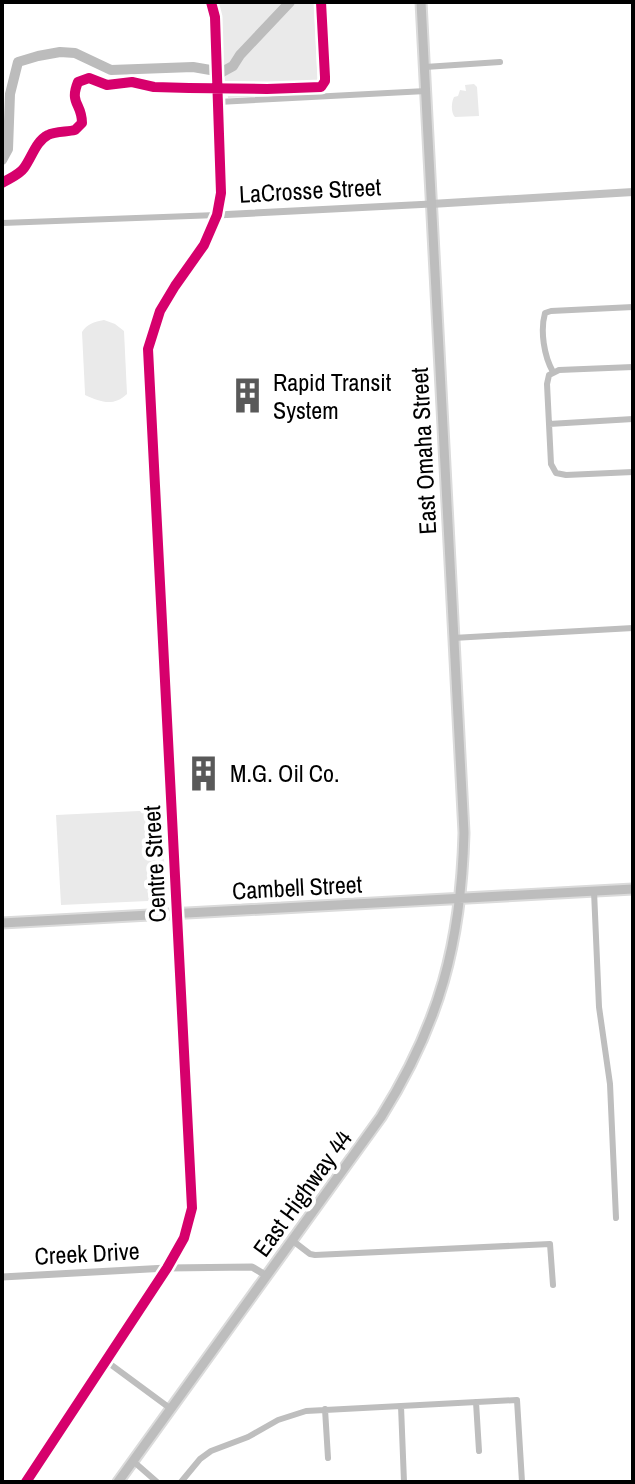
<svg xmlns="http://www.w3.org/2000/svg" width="635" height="1484" viewBox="0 0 635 1484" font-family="'Archivo Narrow',sans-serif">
<rect width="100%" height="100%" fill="#fff"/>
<path fill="#eaeaea" d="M215,2H314L318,93L228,98L227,87H225L219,16Z
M474,84L477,87L479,116L455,117C451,113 451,103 454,97L458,96L460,90L466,91L465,85Z
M104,320L115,324L124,331L127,394C113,407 101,402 85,395V393L82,332C87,324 94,322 104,320Z
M139,811L161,812L165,874C163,886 159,895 148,901L61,905L56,815Z"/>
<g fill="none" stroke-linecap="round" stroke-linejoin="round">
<path stroke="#bcbcbc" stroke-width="10" d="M2,160L8,149L10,94L18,62L38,56L60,52L75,53L111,70L193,67L222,72L233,66L240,55L290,2"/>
<defs>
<path id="primary" d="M2,923L633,889
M118,1482L381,1117C440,1023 461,943 464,833L421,2"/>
</defs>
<use href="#primary" stroke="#dbdbdb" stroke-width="13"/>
<path stroke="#bebebe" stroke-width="6" d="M425,67L500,62
M218,102L426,91
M2,223L217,215C213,226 208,239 202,249C180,285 156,306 148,349L192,1208L184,1238L167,1268L26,1482
M633,367L559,370L549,375L547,384L551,464L556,473L566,475L633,472
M553,372C544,356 540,331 545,313L551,311L633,307
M549,424L633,419
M453,638L633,628
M594,891L599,1007L610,1084L616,1218
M293,1241L310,1254L315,1255L550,1244L553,1285
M106,1361L171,1409
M476,1402L479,1451
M401,1406L404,1482
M325,1409L328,1458
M133,1461L157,1482
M181,1482L200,1459L211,1451L248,1437L278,1420L306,1411L517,1400L522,1482"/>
<path stroke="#bebebe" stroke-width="7" d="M211,2L215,17L221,193L217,215L431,204
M2,1277L167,1268L252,1267L267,1276"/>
<path stroke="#c1c1c1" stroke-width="8" d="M431,204L633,192"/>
<use href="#primary" stroke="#bdbdbd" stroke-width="9"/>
<defs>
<path id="cycleway" d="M2,183C10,178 19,175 24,168C32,157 36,141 48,135C55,131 67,132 75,130L82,123C82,103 69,104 78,82L89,78L107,85L132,82L154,87L189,88L267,89L321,87L325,81V77L321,2
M26,1482L167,1268L184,1238L192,1208L148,349L160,311L175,286L204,245L217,215L221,193L215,17L211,2"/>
</defs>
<use href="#cycleway" stroke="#fff" stroke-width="15"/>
<use href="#cycleway" stroke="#d6006c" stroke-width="10"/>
</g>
<defs>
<symbol id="building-bare" viewBox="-9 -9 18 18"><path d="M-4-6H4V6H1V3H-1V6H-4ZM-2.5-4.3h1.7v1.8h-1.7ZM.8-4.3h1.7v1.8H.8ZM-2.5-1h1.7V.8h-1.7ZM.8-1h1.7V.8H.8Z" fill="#595959" stroke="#fff" stroke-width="2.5" paint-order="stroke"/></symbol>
</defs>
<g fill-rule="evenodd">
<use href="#building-bare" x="222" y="370" width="51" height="51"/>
<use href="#building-bare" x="178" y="748" width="51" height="51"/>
</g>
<g text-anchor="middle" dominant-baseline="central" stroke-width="8" stroke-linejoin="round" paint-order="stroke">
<g font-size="24" fill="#000" stroke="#fff">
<text transform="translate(310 190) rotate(-3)">LaCrosse Street</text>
<text transform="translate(423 451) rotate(-93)">East Omaha Street</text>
<text transform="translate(154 864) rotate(-93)">Centre Street</text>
<text transform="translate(297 887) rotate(-3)">Cambell Street</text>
<text transform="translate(302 1193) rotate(-54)">East Highway 44</text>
<text transform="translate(87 1253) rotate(-3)">Creek Drive</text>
</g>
<g font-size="24" fill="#000" stroke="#fff" text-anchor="start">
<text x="273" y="382">Rapid Transit<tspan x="273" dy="28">System</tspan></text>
<text x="230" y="773">M.G. Oil Co.</text>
</g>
</g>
<rect width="635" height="1484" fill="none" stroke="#000000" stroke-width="8"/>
</svg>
